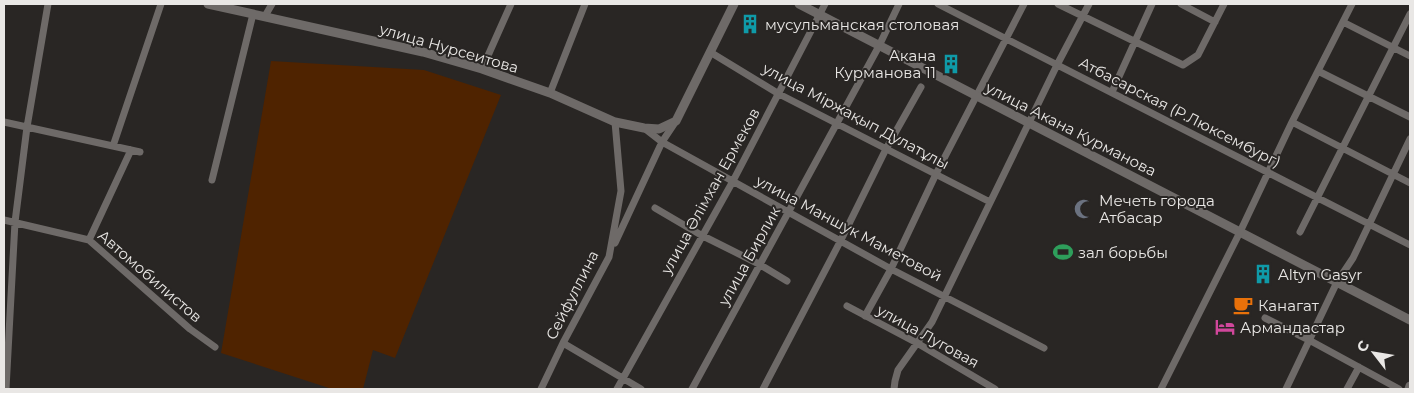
<svg xmlns="http://www.w3.org/2000/svg" width="1414" height="393" viewBox="0 0 1414 393" font-family="Montserrat,sans-serif">
<rect width="100%" height="100%" fill="#292624"/>
<path fill="#4f2300" d="M271,61L424,70L501,95L395,358L373,350L363,389H332L221,353Z"/>
<g fill="none" stroke-linecap="round" stroke-linejoin="round">
<path stroke="#6e6a68" stroke-width="7" d="M938,4L1410,245
M1058,4L1183,65L1198,55L1224,4
M1181,4L1215,22
M265,16L272,4
M1343,22L1410,56
M710,52L779,94L990,202
M482,69L511,4
M1318,71L1410,117
M1112,92L1152,4
M550,93L585,4
M4,122L140,152
M1292,122L1410,183
M644,128L662,142L891,269L1044,348
M113,146L161,4
M212,180L253,14
M655,208L701,235L759,264L787,281
M4,220L89,240L190,329L215,347
M1300,232L1410,14
M89,240L131,150
M615,243L662,142L676,121
M847,306L917,343L995,389
M865,316L891,269L936,174L1024,4
M1265,318L1309,340L1399,389
M563,343L641,389
M6,389L15,222L27,127L48,4
M541,389L563,343L609,257L621,191L615,122
M617,389L733,181L825,4
M692,389L879,46L899,4
M763,389L841,240L886,149L921,87
M894,389L895,381L898,370L932,322L1057,65L1089,4
M1161,389L1240,232L1292,122L1352,4
M1286,389L1337,282L1353,258L1410,139
M1347,389L1359,367"/>
<path stroke="#6e6a68" stroke-width="9" d="M208,4L423,52L482,69L550,93L615,122L644,128L659,129L676,121L734,4
M799,4L1410,320
M1409,389L1410,386"/>
</g>
<defs>
<symbol id="building-bare" viewBox="-9 -9 18 18"><path d="M-4-6H4V6H1V3H-1V6H-4ZM-2.5-4.3h1.7v1.8h-1.7ZM.8-4.3h1.7v1.8H.8ZM-2.5-1h1.7V.8h-1.7ZM.8-1h1.7V.8H.8Z" fill="#0f9aa8" stroke="#292624" stroke-width="2.5" paint-order="stroke"/></symbol>
<symbol id="mosque-bare" viewBox="-9 -9 18 18"><path d="M3.5-4.9A6 6 0 1 0 3.5 4.9A5 5 0 1 1 3.5-4.9Z" fill="#6b7280" stroke="#292624" stroke-width="2.5" paint-order="stroke"/></symbol>
<symbol id="stadium-bare" viewBox="-9 -9 18 18"><path d="M0-5a6.5 5 0 1 0 0 10a6.5 5 0 1 0 0-10ZM-3.5-1.8h7v3.6h-7Z" fill="#2e9e5b" stroke="#292624" stroke-width="2.5" paint-order="stroke"/></symbol>
<symbol id="cafe-bare" viewBox="-9 -9 18 18"><path d="M-5.5-4.5H6V0H3Q3 3.5 0 3.5H-2.5Q-5.5 3.5-5.5 0ZM3-3.2v2h1.7v-2ZM-6 4.5H4V6H-6Z" fill="#e8710a" stroke="#292624" stroke-width="2.5" paint-order="stroke"/></symbol>
<symbol id="hotel-bare" viewBox="-9 -9 18 18"><path d="M-6-4.5h1.5V1H6V5H4.5V3h-9V5H-6ZM-4 0a1.8 1.8 0 1 1 3.6 0ZM.5 0V-2.5h3Q6-2.5 6 0Z" fill="#d1479c" stroke="#292624" stroke-width="2.5" paint-order="stroke"/></symbol>
</defs>
<g fill-rule="evenodd">
<use href="#building-bare" x="736" y="10" width="28" height="28"/>
<use href="#building-bare" x="937" y="50" width="28" height="28"/>
<use href="#mosque-bare" x="1070" y="195" width="28" height="28"/>
<use href="#stadium-bare" x="1049" y="238" width="28" height="28"/>
<use href="#building-bare" x="1249" y="260" width="28" height="28"/>
<use href="#cafe-bare" x="1229" y="291" width="28" height="28"/>
<use href="#hotel-bare" x="1211" y="313" width="28" height="28"/>
</g>
<g text-anchor="middle" dominant-baseline="central" stroke-width="4" stroke-linejoin="round" paint-order="stroke">
<g font-size="15" fill="#e9e7e5" stroke="#292624" text-anchor="start">
<text x="765" y="24">мусульманская столовая</text>
<text x="936" y="55" text-anchor="end">Акана<tspan x="936" dy="17">Курманова 11</tspan></text>
<text x="1099" y="200">Мечеть города<tspan x="1099" dy="17">Атбасар</tspan></text>
<text x="1078" y="252">зал борьбы</text>
<text x="1278" y="274">Altyn Gasyr</text>
<text x="1258" y="305">Канагат</text>
<text x="1240" y="327">Армандастар</text>
</g>
<g font-size="15" fill="#e9e7e5" stroke="#292624">
<text transform="translate(449 48) rotate(16)">улица Нурсеитова</text>
<text transform="translate(1180 112) rotate(27)">Атбасарская (Р.Люксембург)</text>
<text transform="translate(856 116) rotate(28)">улица Міржақып Дулатұлы</text>
<text transform="translate(1071 129) rotate(27)">улица Акана Курманова</text>
<text transform="translate(710 191) rotate(-61)">улица Әлімхан Ермеков</text>
<text transform="translate(849 228) rotate(28)">улица Маншук Маметовой</text>
<text transform="translate(749 256) rotate(-61)">улица Бирлик</text>
<text transform="translate(150 276) rotate(41)">Автомобилистов</text>
<text transform="translate(572 295) rotate(-63)">Сейфуллина</text>
<text transform="translate(928 336) rotate(29)">улица Луговая</text>
</g>
</g>
<rect width="1414" height="393" fill="none" stroke="#e9e7e5" stroke-width="10"/>
<g transform="translate(1374 353) rotate(301)" stroke="#292624" stroke-width="4" paint-order="stroke">
<path d="M0-4L9 19L0 12L-9 19Z" fill="#e9e7e5"/>
<text y="-8" font-size="14" font-weight="bold" text-anchor="middle" fill="#e9e7e5">С</text>
</g>
</svg>
